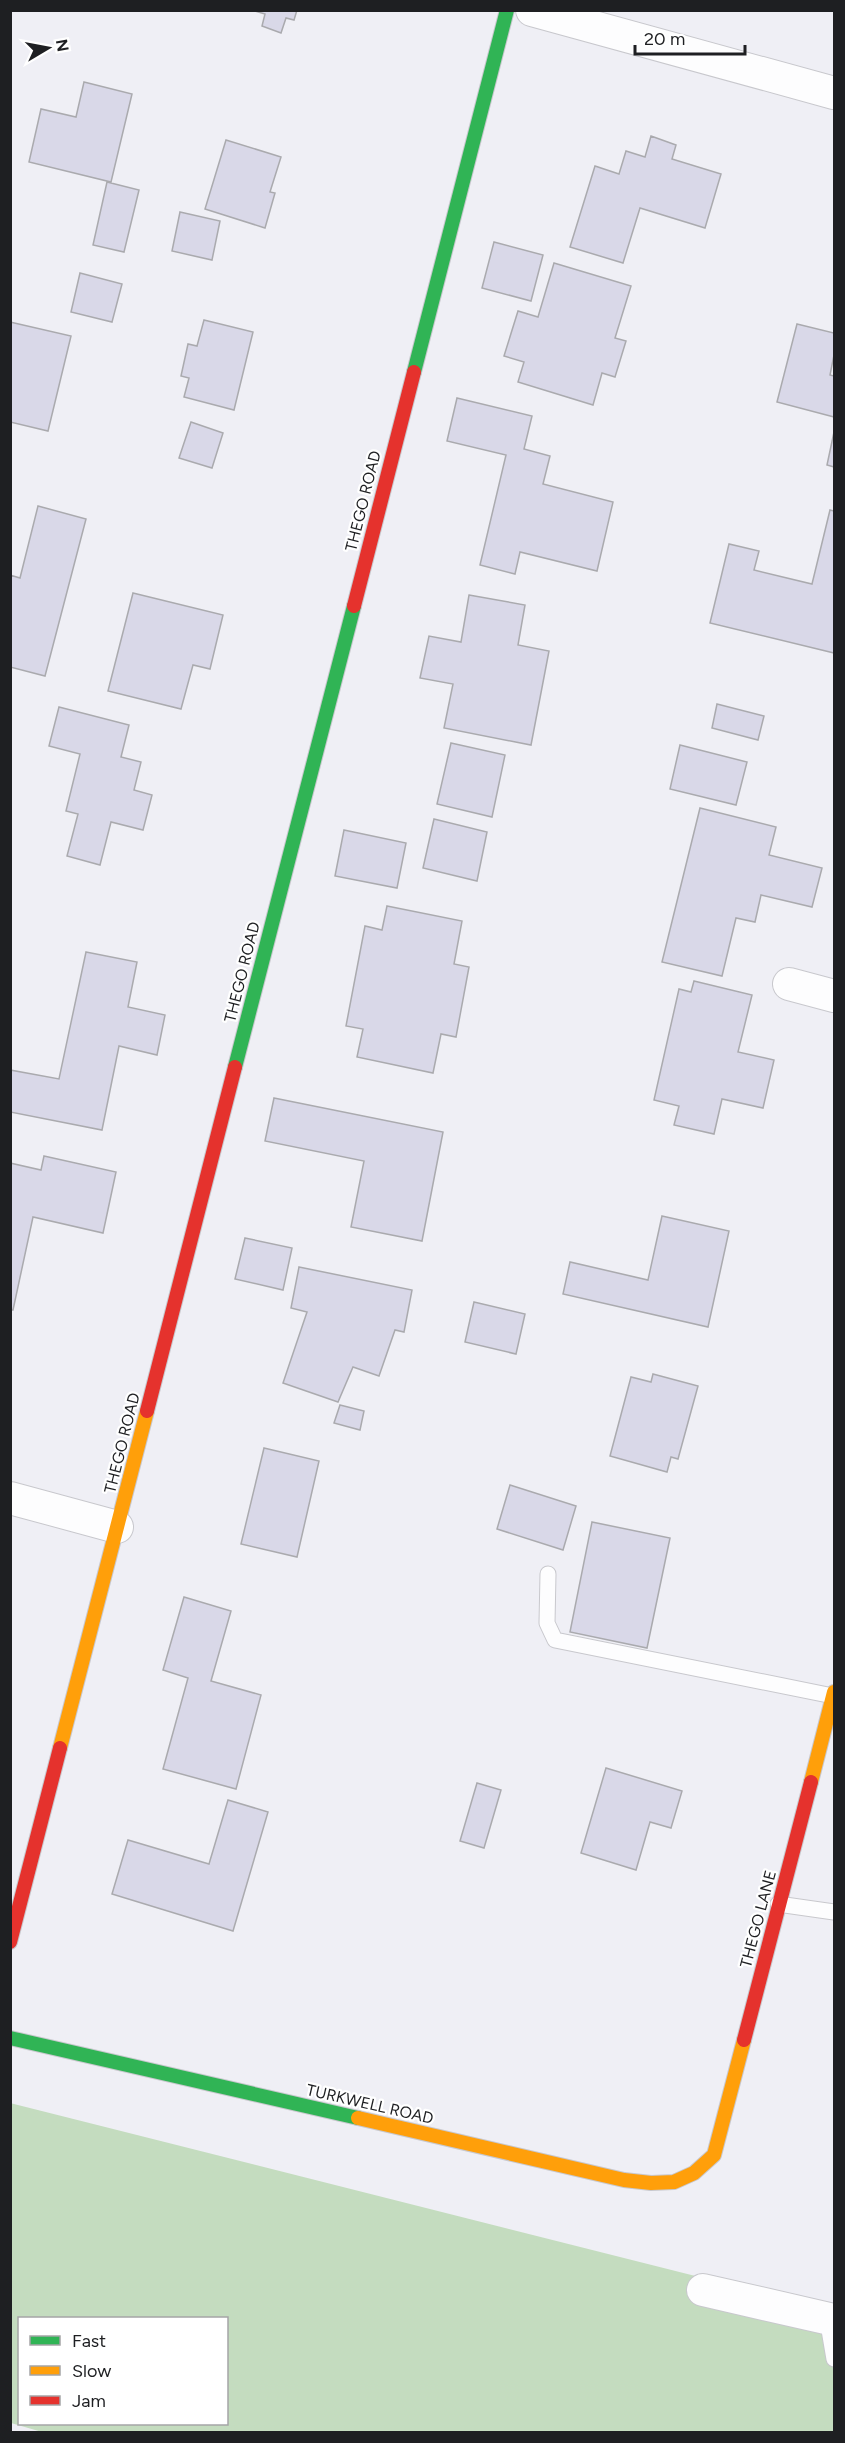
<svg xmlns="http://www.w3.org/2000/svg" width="845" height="2443" viewBox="0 0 845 2443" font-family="Figtree,sans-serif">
<rect width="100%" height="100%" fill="#efeff5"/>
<path fill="#c4dcbf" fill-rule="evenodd" d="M10,2103L834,2311V2432H42L11,2423ZM20,2318H226V2424H20Z"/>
<path fill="#d9d8e8" stroke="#aaaaae" stroke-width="1.5" d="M297,10L294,20L286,18L281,33L262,26L265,14L255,11Z
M84,82L132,94L111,182L29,162L41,109L76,117Z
M651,136L676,145L672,159L721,174L705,228L640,208L623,263L570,247L595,166L619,174L626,151L645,157Z
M226,140L281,157L270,192L275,193L265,228L205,209Z
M107,182L139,190L124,252L93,245Z
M180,212L220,221L212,260L172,251Z
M494,242L543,255L531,301L482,288Z
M554,263L631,286L615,338L626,341L615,377L602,373L593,405L518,382L524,362L504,356L518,311L538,317Z
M80,273L122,284L112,322L71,312Z
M204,320L253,332L234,410L184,397L189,378L181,376L188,344L197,346Z
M10,322L71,336L48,431L10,422Z
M797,324L834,333V355L830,375L834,376V417L777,402Z
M457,398L532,416L524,449L550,456L543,484L613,502L597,571L520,552L515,574L480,565L506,455L447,441Z
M191,422L223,433L212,468L179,458Z
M834,432V467L827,465Z
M38,506L86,519L45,676L10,667V575L20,578Z
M830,510L834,511V653L710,623L729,544L759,551L754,570L812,584Z
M133,593L223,615L210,669L193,665L181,709L108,691Z
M469,595L525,605L518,645L549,651L531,745L444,728L453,684L420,678L429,636L461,642Z
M717,704L764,716L758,740L712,728Z
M59,707L129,725L121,757L141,762L134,790L152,795L143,830L111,822L100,865L67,856L78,814L66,811L80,754L49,746Z
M451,743L505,755L492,817L437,804Z
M680,745L747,762L736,805L670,789Z
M700,808L776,827L769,855L822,868L812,907L761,895L755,922L736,918L722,976L662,962Z
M434,819L487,832L477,881L423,868Z
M344,830L406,843L397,888L335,876Z
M387,906L462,921L454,964L469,967L456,1037L441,1034L433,1073L357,1057L363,1029L346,1026L365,926L382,930Z
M86,952L137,962L128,1007L165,1015L157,1055L119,1046L102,1130L10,1112V1070L59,1079Z
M694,981L752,995L738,1052L774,1060L763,1108L722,1099L714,1134L674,1125L679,1106L654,1100L679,989L691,992Z
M274,1098L443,1132L422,1241L351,1227L364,1161L265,1141Z
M44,1156L116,1172L103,1233L33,1217L13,1310H10V1163L41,1170Z
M662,1216L729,1231L708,1327L563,1294L570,1262L648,1280Z
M245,1238L292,1248L283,1290L235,1279Z
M299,1267L412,1290L404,1332L395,1330L379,1376L353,1367L338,1402L283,1383L307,1312L291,1308Z
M474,1302L525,1314L516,1354L465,1342Z
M653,1374L698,1386L678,1459L671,1457L667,1472L610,1456L631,1377L651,1382Z
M340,1405L364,1411L360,1430L334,1423Z
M264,1448L319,1461L297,1557L241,1544Z
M510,1485L576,1506L563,1550L497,1529Z
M592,1522L670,1538L647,1648L570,1632Z
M184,1597L231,1611L211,1681L261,1695L236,1789L163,1769L188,1678L163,1670Z
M606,1768L682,1791L671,1828L650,1822L636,1870L581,1853Z
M477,1783L501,1790L484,1848L460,1841Z
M228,1800L268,1812L233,1931L112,1894L128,1840L209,1864Z"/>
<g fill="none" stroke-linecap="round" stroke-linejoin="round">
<defs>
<path id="lane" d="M548,1574L547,1623L555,1640L833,1696
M778,1904L834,1912
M827,2318L834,2359"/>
<path id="street" d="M532,10L834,93
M789,984L834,996
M10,1498L117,1527
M703,2290L834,2320"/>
<path id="fast" d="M414,372L507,10
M235,1067L354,606
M10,2038L358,2118"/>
<path id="slow" d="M60,1748L147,1411
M811,1782L834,1692
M358,2118L624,2180L651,2183L674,2182L694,2173L714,2155L744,2040"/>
<path id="jam" d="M354,606L414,372
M147,1411L235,1067
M10,1942L60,1748
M744,2040L811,1782"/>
</defs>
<use href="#lane" stroke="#c8c8cd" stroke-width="17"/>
<use href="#street" stroke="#c8c8cd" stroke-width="34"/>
<use href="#fast" stroke="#c8c8cd" stroke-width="16"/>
<use href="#slow" stroke="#c8c8cd" stroke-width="16"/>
<use href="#jam" stroke="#c8c8cd" stroke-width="16"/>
<use href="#lane" stroke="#fdfdfe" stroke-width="15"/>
<use href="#street" stroke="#fdfdfe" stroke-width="32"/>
<use href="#fast" stroke="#30b455" stroke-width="14"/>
<use href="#slow" stroke="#ff9f0a" stroke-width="14"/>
<use href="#jam" stroke="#e5322d" stroke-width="14"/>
</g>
<g text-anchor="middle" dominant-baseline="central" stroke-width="4.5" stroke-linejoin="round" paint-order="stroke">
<g font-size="16" fill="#1e1f22" stroke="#fff">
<text transform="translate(363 501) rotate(-76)">THEGO ROAD</text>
<text transform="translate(242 972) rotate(-76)">THEGO ROAD</text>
<text transform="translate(122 1443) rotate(-76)">THEGO ROAD</text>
<text transform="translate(758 1919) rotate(-75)">THEGO LANE</text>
<text transform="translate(370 2104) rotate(13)">TURKWELL ROAD</text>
</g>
</g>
<rect width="845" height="2443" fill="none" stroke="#1e1f22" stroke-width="24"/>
<rect x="18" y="2317" width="210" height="108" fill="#ffffff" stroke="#a5a5a7" stroke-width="1.5"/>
<rect x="30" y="2336" width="30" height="9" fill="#30b455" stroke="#a5a5a7" stroke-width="1.5"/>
<text x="72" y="2347" font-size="18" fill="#1e1f22">Fast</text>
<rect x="30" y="2366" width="30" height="9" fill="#ff9f0a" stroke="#a5a5a7" stroke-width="1.5"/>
<text x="72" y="2377" font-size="18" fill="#1e1f22">Slow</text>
<rect x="30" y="2396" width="30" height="9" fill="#e5322d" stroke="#a5a5a7" stroke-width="1.5"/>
<text x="72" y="2407" font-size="18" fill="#1e1f22">Jam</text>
<g transform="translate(48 48) rotate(80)" stroke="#ffffff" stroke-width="4.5" paint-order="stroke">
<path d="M0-4.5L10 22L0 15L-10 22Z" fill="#1e1f22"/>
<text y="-9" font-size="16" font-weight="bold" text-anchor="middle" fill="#1e1f22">N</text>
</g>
<path d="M635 45v9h110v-9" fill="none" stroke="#1e1f22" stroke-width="3"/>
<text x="644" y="45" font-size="18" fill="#1e1f22" stroke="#ffffff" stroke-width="4.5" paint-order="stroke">20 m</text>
</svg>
